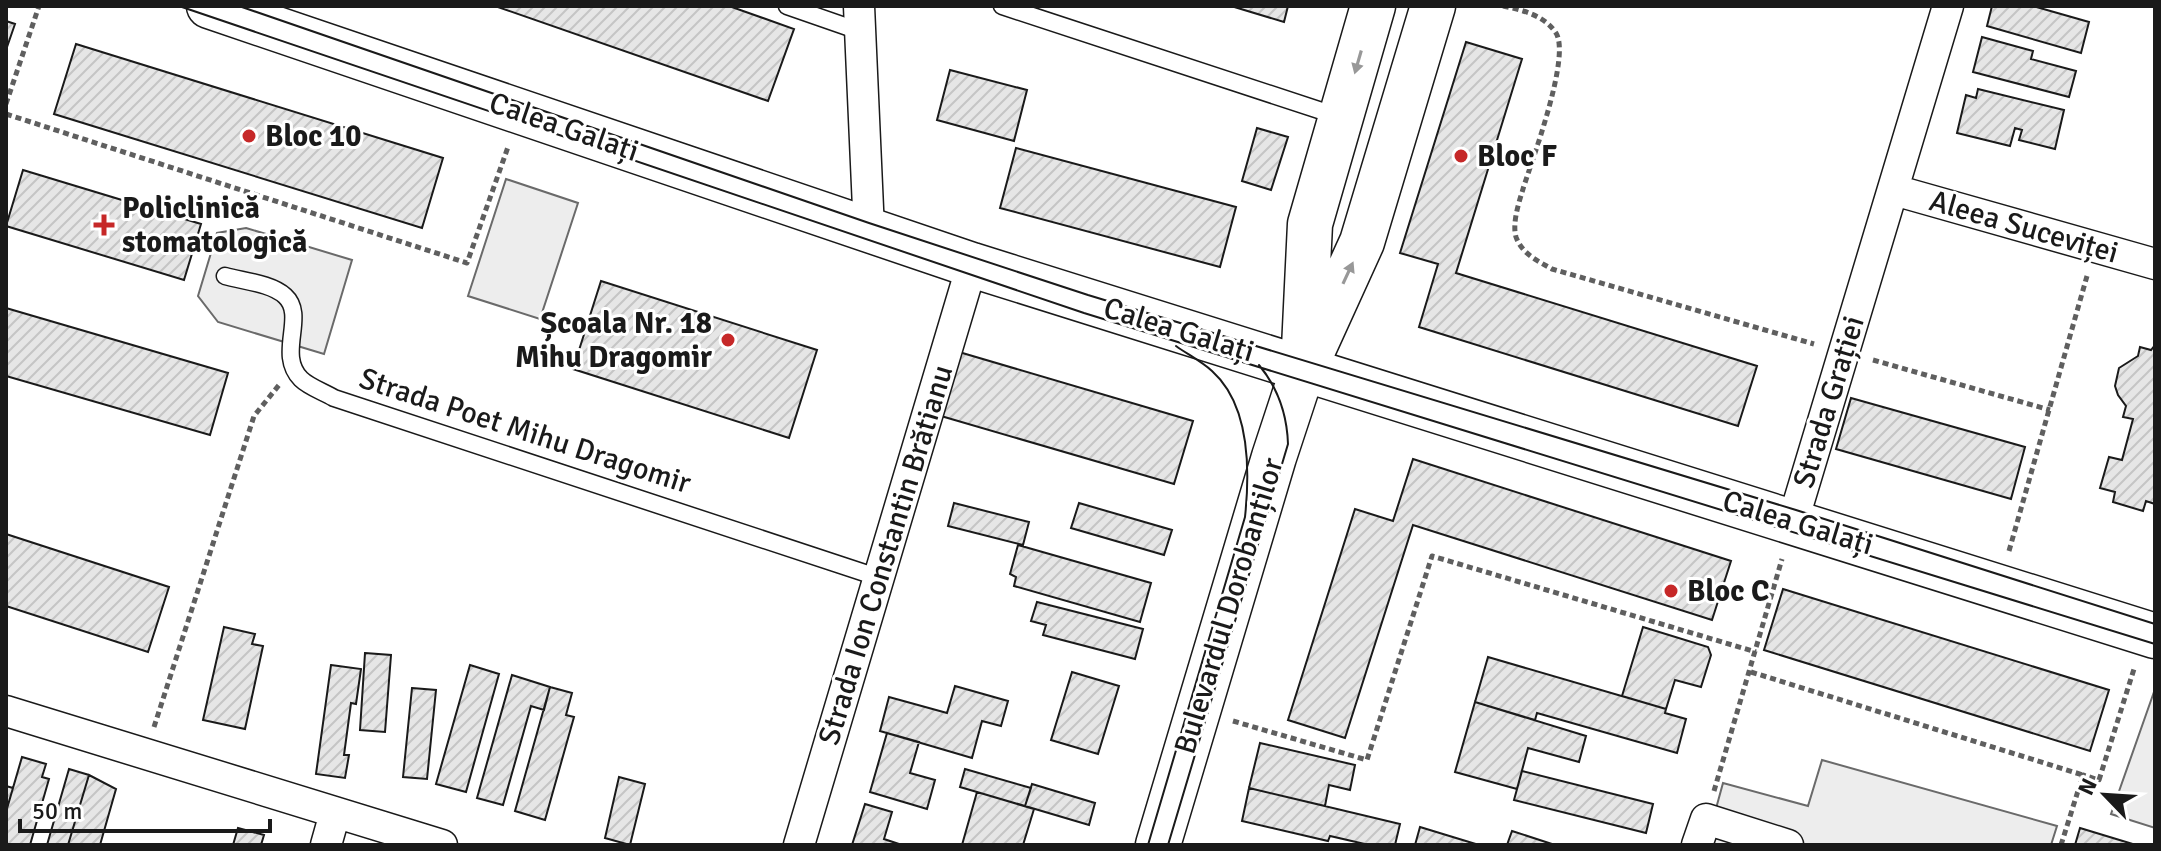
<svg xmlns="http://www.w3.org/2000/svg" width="2161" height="851" viewBox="0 0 2161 851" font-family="Signika,sans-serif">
<defs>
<pattern id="building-hatch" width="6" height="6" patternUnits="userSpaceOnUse" patternTransform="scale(2)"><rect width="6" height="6" fill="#e6e6e6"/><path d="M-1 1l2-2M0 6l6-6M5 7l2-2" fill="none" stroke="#c5c5c5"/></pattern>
</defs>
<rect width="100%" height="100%" fill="#fff"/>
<path fill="#ededed" stroke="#6a6a6a" stroke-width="2" d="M506,179L578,203L540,319L468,296Z
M246,228L352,260L324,354L218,322L198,296L217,233Z
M2155,689V828L2111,814Z
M1822,760L2057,826L2051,845H1706L1723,783L1808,806Z"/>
<path fill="url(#building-hatch)" stroke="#1a1a1a" stroke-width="2" d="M495,6H729L794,29L768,101Z
M1231,6H1288L1284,22Z
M1992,6H2033L2089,22L2081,53L1987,26Z
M6,21L15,24L6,50Z
M1982,37L2033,51L2031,59L2076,71L2069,97L1973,72Z
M1466,42L1522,59L1456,273L1757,366L1738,426L1419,327L1438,264L1400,253Z
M76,44L443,158L422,228L54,114Z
M950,70L1027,90L1014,141L937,120Z
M1978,89L2064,110L2055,149L2019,140L2022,130L2015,128L2010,146L1957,133L1966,95L1976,98Z
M1257,128L1288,137L1271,190L1242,181Z
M1016,148L1236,207L1220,267L1000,208Z
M23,170L201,224L184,280L6,226Z
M601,281L817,350L789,438L573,369Z
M6,308L228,373L210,435L6,376Z
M2155,345V504L2146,501L2143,511L2113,502L2115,492L2100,488L2109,457L2122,460L2133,419L2123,417L2126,406L2118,395L2115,386L2119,368L2138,356L2140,347L2151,350Z
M959,352L1193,421L1174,484L941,416Z
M1851,398L2025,447L2011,499L1836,449Z
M1413,459L1731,561L1712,620L1413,525L1345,738L1288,720L1355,509L1393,521Z
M954,503L1029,522L1023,545L948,526Z
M1079,503L1172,530L1164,555L1071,528Z
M6,534L169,587L148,652L6,606Z
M1018,545L1151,583L1140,622L1014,586L1016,577L1010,574Z
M1783,589L2109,690L2090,751L1764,650Z
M1037,602L1143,629L1135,659L1043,635L1046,625L1031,621Z
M224,627L255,634L252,644L263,646L245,729L203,720Z
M1643,627L1708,647L1711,655L1701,687L1675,680L1666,709L1622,696Z
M365,653L391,655L385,732L360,730Z
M1488,657L1666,709L1665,713L1686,719L1677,753L1537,713L1535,720L1475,702Z
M331,665L361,669L356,704L351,703L344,755H349L345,778L316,774Z
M470,665L499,674L466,792L436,784Z
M1072,672L1119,686L1098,754L1051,740Z
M512,675L550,687L544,710L531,706L503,805L477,798Z
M955,686L1008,701L1001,726L982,721L972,758L880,731L889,697L947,713Z
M550,687L572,693L566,715L574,717L545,820L515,811Z
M412,688L436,690L427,779L403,777Z
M1475,702L1586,736L1579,762L1528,748L1517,789L1455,772Z
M887,733L919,742L910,773L935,780L927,809L870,792Z
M1260,743L1355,765L1350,790L1329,785L1325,806L1249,788Z
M22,757L46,764L42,777L49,779L30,845H6V812Z
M69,769L89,775L68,845H47Z
M965,769L1031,788L1025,806L960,787Z
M1522,771L1653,804L1646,833L1514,800Z
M89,775L116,789L100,845H68Z
M619,777L645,784L630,845L605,838Z
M1032,784L1095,803L1089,825L1025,806Z
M6,786L13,788L6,812Z
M1249,788L1400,824L1395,845H1369L1330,836L1328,841L1242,821Z
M977,792L1034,809L1023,845H962Z
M865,804L892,812L884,839L902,845H852Z
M1420,827L1479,845H1415Z
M238,828L264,835L261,845H233Z
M2080,828L2136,845H2075Z
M1512,831L1555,845H1507Z"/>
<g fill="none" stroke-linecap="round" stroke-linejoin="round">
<defs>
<path id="service" d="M787,6L859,31
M1002,6L1340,117
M225,276C242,281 271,283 285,296C307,316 276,354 301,379C309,387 324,392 334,398L880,578"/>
<path id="minor" d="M859,6L869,231
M1894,190L2155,264
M1793,521L1948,6
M6,711L442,845
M326,845L335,813
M799,845L972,265
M1697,845L1706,819L1788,845"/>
<path id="primary" d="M209,6L972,265L2155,636
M1312,352L1362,242L1433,6
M1158,845L1274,457L1303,369L1310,224L1373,6"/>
</defs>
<use href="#service" stroke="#1a1a1a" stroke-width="19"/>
<use href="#minor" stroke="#1a1a1a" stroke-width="33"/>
<use href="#primary" stroke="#1a1a1a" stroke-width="47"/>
<path stroke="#5f5f5f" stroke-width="5" stroke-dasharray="6 4" stroke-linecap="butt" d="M1503,6C1522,10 1544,15 1556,33C1571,57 1532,160 1523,189C1519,202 1512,223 1516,237C1522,254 1538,261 1552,269L1814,344
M6,104L39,6
M6,114L467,263L508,147
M1873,360L2050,410
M2009,551L2087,276
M1751,672L2083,775
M1233,721L1367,760L1432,556L1756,652
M154,727L254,416L279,385
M1714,791L1782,559
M2061,845L2083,775L2099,780L2134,669"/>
<use href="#service" stroke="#fff" stroke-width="16"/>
<use href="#minor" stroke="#fff" stroke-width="30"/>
<use href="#primary" stroke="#fff" stroke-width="44"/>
<path stroke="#1a1a1a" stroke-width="2" d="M179,6L1084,313L2155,644
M239,6L869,223L1088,295L1796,510L2155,624
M1148,845L1245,517C1250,470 1250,405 1212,371C1201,361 1187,354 1176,346
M1168,845L1288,444C1287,414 1278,388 1259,365"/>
</g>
<defs><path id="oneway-solid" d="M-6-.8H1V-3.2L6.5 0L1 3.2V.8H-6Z" transform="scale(2)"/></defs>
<g fill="#989898">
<use href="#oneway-solid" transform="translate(1358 62) rotate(106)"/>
<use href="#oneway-solid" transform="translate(1348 273) rotate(-65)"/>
</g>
<g fill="#c62828" stroke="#fff" stroke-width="3">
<circle cx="249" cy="136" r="8"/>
<circle cx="1461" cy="156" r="8"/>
<path d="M100 213h8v8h8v8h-8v8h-8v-8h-8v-8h8z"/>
<circle cx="728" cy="340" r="8"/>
<circle cx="1671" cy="591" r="8"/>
</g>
<g text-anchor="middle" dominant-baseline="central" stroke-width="6" stroke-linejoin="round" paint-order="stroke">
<g font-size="30" fill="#1a1a1a" stroke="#fff">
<text transform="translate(564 127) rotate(19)">Calea Galați</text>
<text transform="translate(2024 227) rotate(16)">Aleea Suceviței</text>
<text transform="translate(1179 330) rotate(17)">Calea Galați</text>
<text transform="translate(1829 402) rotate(-73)">Strada Grației</text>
<text transform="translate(525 431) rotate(18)">Strada Poet Mihu Dragomir</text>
<text transform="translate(1798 523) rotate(17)">Calea Galați</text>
<text transform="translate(886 555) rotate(-73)">Strada Ion Constantin Brătianu</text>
<text transform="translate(1229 606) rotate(-73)">Bulevardul Dorobanților</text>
</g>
<g font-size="30" font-weight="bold" fill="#1a1a1a" stroke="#fff" text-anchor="start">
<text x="265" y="136">Bloc 10</text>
<text x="1477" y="156">Bloc F</text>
<text x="122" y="208">Policlinică<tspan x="122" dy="34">stomatologică</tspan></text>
<text x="712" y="323" text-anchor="end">Școala Nr. 18<tspan x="712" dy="34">Mihu Dragomir</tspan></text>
<text x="1687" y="591">Bloc C</text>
</g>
</g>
<rect width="2161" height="851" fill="none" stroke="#1a1a1a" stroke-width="16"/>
<g transform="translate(2105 795) rotate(295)" stroke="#ffffff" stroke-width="6" paint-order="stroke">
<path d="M0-6L14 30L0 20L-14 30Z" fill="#1a1a1a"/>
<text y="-12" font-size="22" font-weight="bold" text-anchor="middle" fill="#1a1a1a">N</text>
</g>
<path d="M20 819v12h250v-12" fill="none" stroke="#1a1a1a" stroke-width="4"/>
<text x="32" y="819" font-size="24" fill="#1a1a1a" stroke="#ffffff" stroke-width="6" paint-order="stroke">50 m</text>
</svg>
